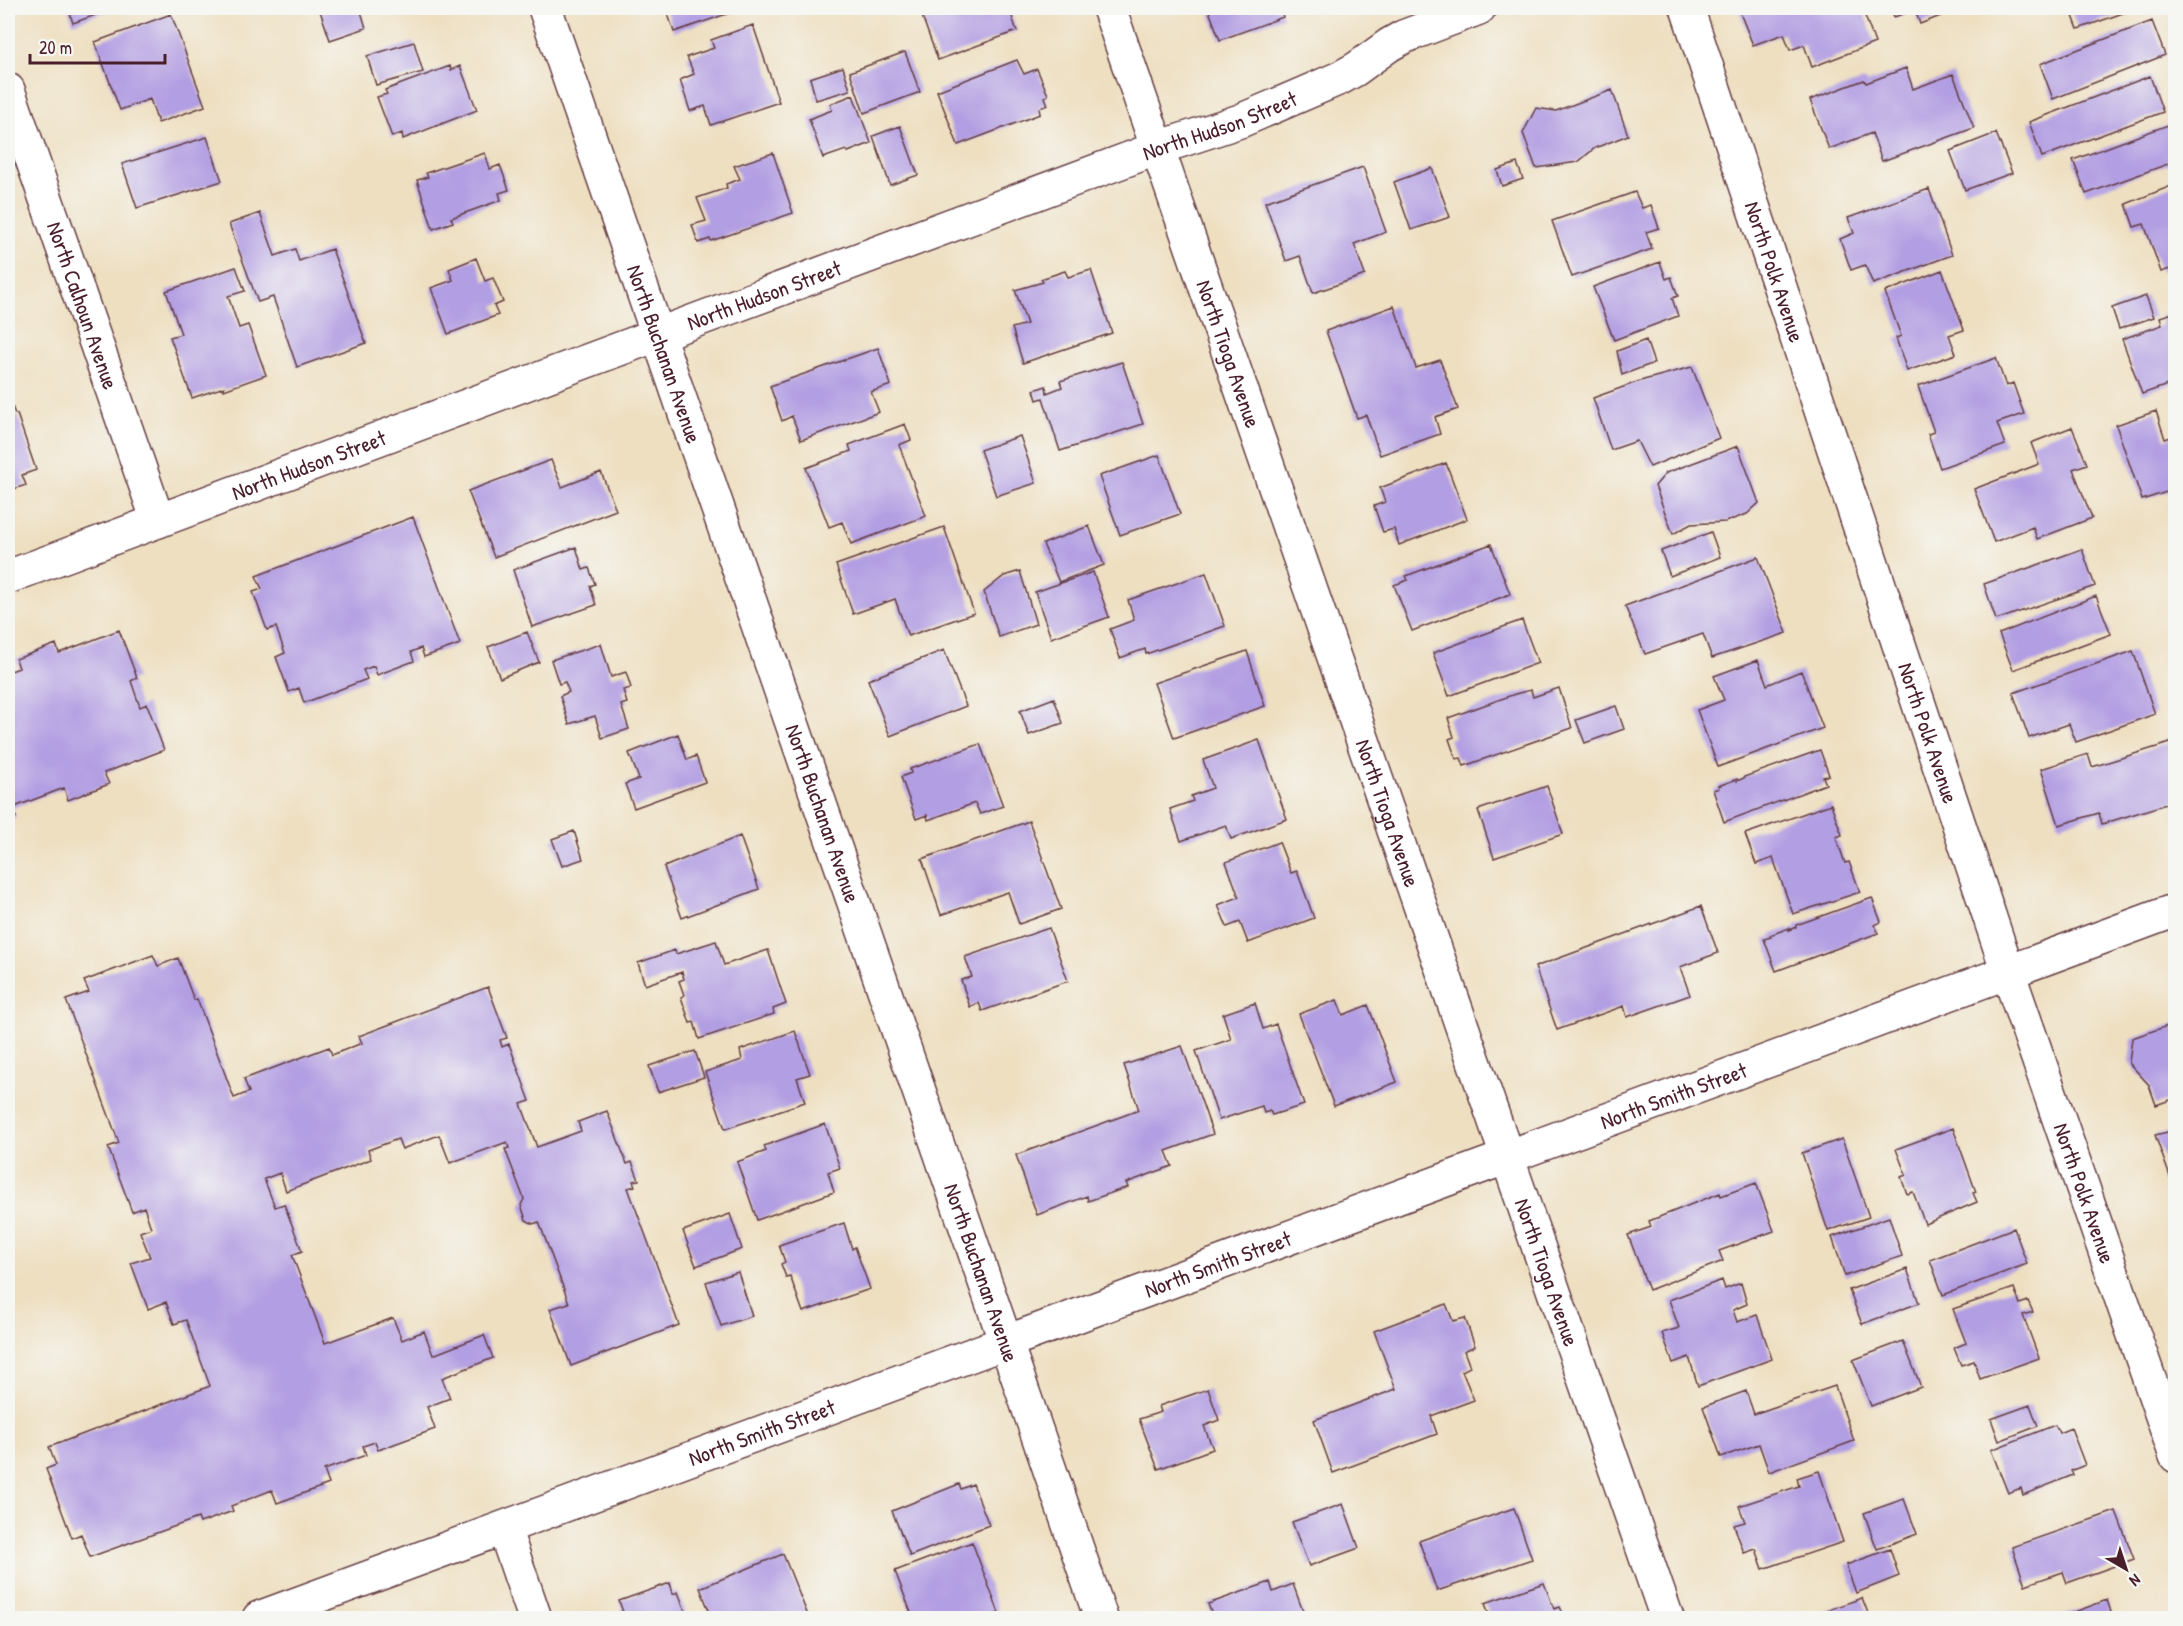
<svg xmlns="http://www.w3.org/2000/svg" width="2183" height="1626" viewBox="0 0 2183 1626" font-family="'Patrick Hand',sans-serif">
<rect width="100%" height="100%" fill="#f6f6f2"/>
<filter id="ink" filterUnits="userSpaceOnUse"><feTurbulence type="fractalNoise" baseFrequency=".0167" numOctaves="2"/><feDisplacementMap in="SourceGraphic" scale="12" xChannelSelector="R" yChannelSelector="G"/><feConvolveMatrix kernelMatrix="1 2 1 2 8 2 1 2 1" color-interpolation-filters="sRGB"/></filter>
<filter id="wash" filterUnits="userSpaceOnUse"><feTurbulence type="fractalNoise" baseFrequency=".008" numOctaves="4" result="noise"/><feDisplacementMap in="SourceGraphic" scale="24" xChannelSelector="R" yChannelSelector="G"/><feGaussianBlur stdDeviation="1.35" result="paint"/><feColorMatrix in="noise" values="0 0 0 0 0 0 0 0 0 0 0 0 0 0 0 0 0 1.4 0 .05"/><feComposite in="paint" operator="in"/></filter>
<g filter="url(#wash)">
<rect width="100%" height="100%" fill="#eedfc1"/>
<g id="blocks">
<path fill="#b29ee2" d="M68,8H115L73,23Z
M319,8H360L366,28L330,40Z
M666,8H744L674,32Z
M919,8H1009L1017,31L938,60Z
M1208,8H1280L1283,17L1220,40Z
M1738,8H1862L1875,43L1812,67L1804,45L1790,50L1784,34L1753,45Z
M1891,8H1955L1956,10L1920,24L1915,10L1894,17Z
M2070,8H2137L2078,29Z
M171,14L205,106L158,123L150,99L120,110L95,42Z
M2152,21L2165,55L2053,99L2040,64Z
M753,25L779,102L711,125L705,106L690,111L680,80L694,74L687,57L714,48L711,40Z
M414,42L423,72L376,85L367,56Z
M905,52L920,92L864,113L850,72Z
M1017,60L1024,74L1037,69L1048,95L1045,97L1048,105L1039,108L1040,114L958,145L937,91Z
M450,66L451,70L460,66L477,110L403,139L402,133L392,137L377,97L387,94L385,90Z
M843,67L850,90L816,100L810,78Z
M1906,68L1913,89L1953,74L1974,128L1882,161L1872,133L1829,149L1810,100L1864,80L1866,83Z
M2150,76L2163,112L2042,157L2029,122Z
M1612,90L1628,135L1595,148L1578,162L1536,168L1523,133L1536,108L1556,111Z
M853,95L871,143L848,152L846,150L823,158L809,119L832,110L830,104Z
M2176,122V161L2086,194L2073,160Z
M900,126L918,175L890,185L873,136Z
M1996,133L2012,173L1965,190L1950,151Z
M207,137L222,181L137,208L122,164Z
M485,153L490,169L500,165L509,190L499,193L501,200L451,218L453,222L433,229L417,180L428,177L426,173Z
M773,153L793,213L711,241L710,239L698,243L692,225L706,221L697,198L727,188L726,184L740,179L734,166Z
M1517,163L1523,179L1502,186L1497,170Z
M1363,167L1386,232L1354,244L1365,275L1313,293L1300,256L1286,261L1265,202Z
M1432,168L1450,217L1411,230L1394,182Z
M2176,184V267L2161,272L2144,224L2134,227L2126,204Z
M1929,189L1952,255L1873,284L1865,265L1851,270L1840,239L1854,233L1848,218Z
M1635,192L1642,208L1651,205L1659,228L1646,232L1652,249L1572,277L1552,221Z
M260,213L275,256L295,249L299,261L332,249L366,343L297,367L273,297L258,302L229,224Z
M476,258L485,281L493,278L503,302L494,306L498,315L448,334L431,288L453,280L449,269Z
M1660,262L1666,279L1671,277L1678,296L1672,298L1678,316L1614,340L1593,287Z
M236,267L245,291L228,296L239,328L248,325L266,375L224,390V387L192,398L170,337L181,334L166,291Z
M1091,270L1112,333L1023,363L1012,328L1027,324L1015,290L1043,282L1041,279L1065,271L1068,277Z
M1942,270L1964,330L1949,335L1956,354L1907,371L1896,338L1901,336L1885,292Z
M2146,296L2154,317L2119,329L2112,308Z
M1394,306L1416,368L1440,360L1458,409L1435,417L1440,434L1380,455L1366,415L1357,418L1326,331Z
M2176,312V382L2142,394L2122,339L2162,325L2160,317Z
M1646,340L1654,363L1622,375L1617,351Z
M878,348L891,385L871,392L879,412L801,440L792,416L782,421L770,386Z
M1996,358L2006,386L2013,383L2024,414L1997,423L2005,445L1940,468L1928,434L1934,432L1918,386Z
M1122,362L1143,424L1060,451L1043,398L1037,400L1034,390L1046,386L1047,393L1062,387L1060,381Z
M1692,367L1719,438L1650,467L1637,441L1611,450L1593,398L1640,381Z
M10,401L15,414H17L36,470L22,475L26,485L8,491V402Z
M2156,411L2165,439L2176,435V489L2142,500L2116,425Z
M905,424L911,440L899,445L926,516L851,544L842,522L829,527L806,468L851,451L849,445Z
M2072,427L2087,464L2073,469L2092,518L2037,539L2033,527L1994,542L1974,489L2039,464L2031,443Z
M1020,436L1036,483L996,496L980,450Z
M1738,446L1759,503L1747,514L1725,522L1691,524L1673,534L1655,486L1666,473Z
M1159,455L1180,514L1120,535L1099,476Z
M551,460L562,487L601,472L616,510L494,557L468,491Z
M1446,463L1467,519L1399,545L1394,529L1383,532L1374,506L1385,502L1380,488Z
M413,517L460,644L424,657L421,648L411,652L414,661L377,675L374,666L363,670L367,679L304,703L299,688L289,692L276,657L285,653L276,627L267,630L253,592L262,589L256,576Z
M1089,526L1104,565L1059,582L1043,544Z
M944,527L974,613L908,636L895,599L853,614L836,565Z
M1711,532L1720,557L1670,576L1661,551Z
M1491,544L1510,594L1412,631L1394,585L1408,580L1406,576Z
M576,547L583,570L589,568L595,584L590,586L596,605L532,627L513,570Z
M2082,549L2095,586L1996,620L1984,584Z
M1758,557L1787,633L1712,658L1703,634L1645,654L1625,606Z
M1020,571L1036,624L999,637L984,592L1004,576Z
M1093,572L1109,617L1051,638L1035,592Z
M1206,573L1225,626L1146,654L1145,649L1120,658L1110,629L1134,620L1128,600Z
M2096,596L2111,634L2013,670L1999,634Z
M1522,620L1538,663L1449,696L1433,653Z
M119,630L137,678L131,681L140,707L147,704L164,750L104,773L109,784L68,800L64,788L12,808L16,817L8,820V672L19,668L16,659L56,644L59,653Z
M527,632L539,662L500,678L488,647Z
M601,644L611,677L626,672L631,688L623,690L627,703L621,705L629,729L602,738L595,716L569,724L560,696L569,692L565,682L559,684L551,660Z
M944,650L966,706L890,736L868,680Z
M1247,651L1265,706L1174,738L1154,683Z
M2133,651L2155,714L2076,742L2069,724L2029,738L2013,693Z
M1758,660L1767,685L1801,671L1823,728L1718,767L1697,710L1724,700L1714,676Z
M1559,688L1572,728L1464,766L1461,758L1456,759L1449,739L1454,737L1448,718L1515,694L1531,690L1533,697Z
M1054,698L1063,723L1029,735L1020,711Z
M1616,706L1624,729L1585,743L1576,720Z
M678,734L687,760L696,756L705,782L634,808L625,784L639,779L629,753Z
M1259,740L1287,819L1231,839L1226,825L1181,841L1170,809L1193,801L1191,796L1213,788L1203,760Z
M2176,741V801L2102,824L2099,813L2059,825L2041,769L2088,754L2092,767Z
M980,744L1003,806L980,814L975,803L928,820L927,815L916,819L901,777L911,773L910,769Z
M1820,750L1829,775L1823,777L1826,784L1724,822L1713,790L1719,788L1718,786L1737,779V781L1744,778V777Z
M1547,786L1563,834L1494,858L1478,810Z
M1831,804L1842,835L1836,837L1845,863L1849,862L1860,892L1793,914L1773,858L1756,864L1745,834Z
M1029,821L1061,909L1019,924L1008,892L941,915L922,859Z
M574,831L583,859L562,866L552,839Z
M740,836L759,889L682,918L664,867Z
M1279,842L1291,873L1297,871L1314,918L1248,943L1240,922L1227,927L1218,905L1239,897L1226,862Z
M1872,898L1881,922L1875,925L1878,933L1776,971L1764,939L1771,937L1770,935L1789,928V930L1796,927V925Z
M1701,906L1718,953L1680,967L1690,995L1627,1017L1624,1006L1557,1030L1535,967Z
M1049,928L1068,981L982,1011L979,1003L970,1007L961,980L972,977L965,957Z
M716,941L724,965L768,950L786,1004L773,1009L774,1014L699,1039L694,1022L690,1023L681,997L684,995L679,981L684,979L682,972L645,985L638,963L675,950L676,954Z
M153,955L158,966L178,958L194,1000L197,999L234,1098L249,1092L244,1079L329,1047L332,1055L362,1043L359,1036L488,987L507,1038L500,1040L502,1047L509,1044L530,1101L521,1104L537,1147L581,1131L578,1122L607,1111L627,1164L632,1162L639,1180L633,1181L635,1186L628,1188L679,1325L571,1366L550,1309L569,1303L539,1222L533,1224L526,1220L521,1205L524,1199L505,1149L509,1148L507,1142L450,1163L439,1135L402,1149L398,1139L368,1150L371,1159L286,1191L280,1173L264,1179L275,1207L284,1204L302,1251L292,1255L325,1343L393,1318L402,1340L424,1331L433,1355L484,1335L493,1358L442,1378L450,1398L427,1407L435,1429L378,1450L375,1442L363,1446L366,1455L324,1470L329,1484L277,1503L272,1490L231,1506L233,1511L200,1523L198,1518L90,1557L81,1534L72,1538L46,1469L56,1465L49,1447L210,1386L186,1320L174,1324L166,1302L148,1309L131,1263L150,1257L140,1232L151,1228L144,1207L132,1212L108,1147L119,1143L66,1000L89,992L84,981Z
M1337,1000L1343,1015L1368,1005L1397,1082L1334,1106L1299,1014Z
M1255,1003L1263,1029L1276,1024L1304,1105L1272,1115L1270,1111L1264,1113L1262,1106L1219,1120L1196,1051L1231,1039L1223,1014Z
M2176,1023V1098L2156,1105L2149,1085L2129,1063L2132,1038Z
M795,1031L810,1074L797,1078L805,1102L725,1129L705,1072L742,1060L740,1050Z
M1182,1046L1213,1134L1166,1151L1172,1166L1126,1183L1128,1187L1088,1201L1087,1196L1037,1215L1016,1155L1139,1110L1124,1065Z
M695,1051L704,1077L658,1092L649,1066Z
M825,1124L840,1168L828,1172L834,1192L757,1220L737,1162L766,1151L764,1146Z
M1953,1128L1976,1192L1973,1193L1977,1202L1925,1224L1913,1192L1907,1194L1901,1177L1906,1175L1896,1149Z
M2176,1130V1184L2173,1185L2155,1135Z
M1842,1139L1869,1217L1828,1231L1802,1153Z
M1756,1183L1774,1231L1719,1251L1723,1261L1649,1290L1628,1235L1651,1227L1649,1221L1720,1193L1721,1196Z
M730,1214L742,1249L696,1266L683,1231Z
M1889,1217L1902,1256L1845,1276L1832,1237Z
M844,1223L852,1249L855,1247L870,1289L803,1312L790,1276L786,1277L781,1264L785,1262L779,1245Z
M2014,1228L2027,1264L1943,1295L1930,1260Z
M1907,1269L1919,1303L1862,1324L1849,1290Z
M738,1272L752,1316L721,1326L706,1282Z
M1722,1280L1725,1289L1741,1283L1747,1304L1733,1310L1737,1322L1757,1315L1772,1359L1698,1386L1689,1357L1673,1363L1662,1333L1679,1328L1669,1300Z
M2014,1288L2020,1304L2028,1301L2033,1312L2023,1315L2039,1358L1980,1379L1974,1361L1961,1365L1954,1348L1966,1343L1953,1309Z
M1446,1304L1453,1321L1465,1318L1475,1346L1464,1351L1470,1367L1462,1371L1474,1400L1431,1416L1437,1434L1333,1473L1314,1420L1396,1389L1374,1331Z
M1903,1341L1921,1387L1871,1406L1853,1360Z
M1835,1386L1854,1441L1769,1472L1759,1444L1721,1457L1703,1407L1746,1391L1754,1414Z
M1208,1389L1219,1420L1204,1426L1213,1449L1158,1469L1139,1419L1161,1412L1159,1406Z
M2030,1405L2038,1426L1999,1441L1991,1419Z
M2055,1425L2059,1433L2071,1428L2085,1465L2071,1471L2073,1475L2023,1495L2021,1488L2008,1493L1991,1450Z
M1819,1471L1843,1542L1763,1569L1756,1549L1744,1553L1734,1525L1745,1522L1739,1506L1799,1486L1797,1478Z
M959,1484L961,1489L973,1484L989,1525L910,1556L892,1511Z
M1904,1499L1917,1534L1877,1549L1864,1513Z
M1343,1504L1359,1548L1309,1566L1292,1522Z
M1514,1508L1532,1559L1437,1591L1419,1541Z
M2116,1511L2134,1559L2067,1583L2063,1572L2025,1585L2012,1547Z
M972,1542L999,1613L984,1618H913L895,1571Z
M1890,1549L1899,1576L1856,1593L1846,1565Z
M783,1554L809,1618H712L700,1588Z
M1270,1582L1273,1592L1293,1584L1305,1617L1213,1618L1208,1604Z
M670,1583L673,1594L678,1592L688,1618H622L620,1612H623L619,1601Z
M1544,1583L1554,1609L1560,1607L1565,1618H1490L1485,1603Z
M1862,1598L1870,1618H1805Z
M2107,1600L2113,1618H2058Z"/>
</g>
</g>
<g filter="url(#ink)">
<use href="#blocks" fill-opacity="0" stroke="#633c42" stroke-width="1.5"/>
<g fill="none" stroke-linecap="round" stroke-linejoin="round">
<defs>
<g id="minor">
<path id="s1" d="M545,8L1101,1618"/>
<path id="s2" d="M1109,8L1667,1618"/>
<path id="s3" d="M1687,8L2008,972L2176,1456"/>
<path id="s4" d="M8,90L158,521"/>
<path id="s5" d="M8,577L1158,148L1240,121L1340,78L1356,69L1389,45L1403,37L1479,8"/>
<path d="M504,1528L535,1618"/>
<path id="s6" d="M259,1618L2176,910"/>
</g>
</defs>
<use href="#minor" stroke="#633c42" stroke-width="36"/>
<use href="#minor" stroke="#fff" stroke-width="33"/>
</g>
</g>
<g text-anchor="middle" dominant-baseline="central" stroke-width="4.5" stroke-linejoin="round" paint-order="stroke">
<g font-size="22" fill="#4a1f2b" stroke="#f6f6f2">
<text stroke="none"><textPath href="#s5" startOffset="1293">North Hudson Street</textPath></text>
<text stroke="none"><textPath href="#s3" startOffset="278">North Polk Avenue</textPath></text>
<text stroke="none"><textPath href="#s5" startOffset="807">North Hudson Street</textPath></text>
<text stroke="none"><textPath href="#s4" startOffset="228">North Calhoun Avenue</textPath></text>
<text stroke="none"><textPath href="#s1" startOffset="366">North Buchanan Avenue</textPath></text>
<text stroke="none"><textPath href="#s2" startOffset="366">North Tioga Avenue</textPath></text>
<text stroke="none"><textPath href="#s5" startOffset="321">North Hudson Street</textPath></text>
<text stroke="none"><textPath href="#s3" startOffset="764">North Polk Avenue</textPath></text>
<text stroke="none"><textPath href="#s1" startOffset="852">North Buchanan Avenue</textPath></text>
<text stroke="none"><textPath href="#s2" startOffset="852">North Tioga Avenue</textPath></text>
<text stroke="none"><textPath href="#s6" startOffset="1508">North Smith Street</textPath></text>
<text stroke="none"><textPath href="#s3" startOffset="1250">North Polk Avenue</textPath></text>
<text stroke="none"><textPath href="#s6" startOffset="1022">North Smith Street</textPath></text>
<text stroke="none"><textPath href="#s1" startOffset="1338">North Buchanan Avenue</textPath></text>
<text stroke="none"><textPath href="#s2" startOffset="1338">North Tioga Avenue</textPath></text>
<text stroke="none"><textPath href="#s6" startOffset="536">North Smith Street</textPath></text>
</g>
</g>
<rect width="2183" height="1626" fill="none" stroke="#f6f6f2" stroke-width="30"/>
<g transform="translate(2126 1569) rotate(141)" stroke="#f6f6f2" stroke-width="4.5" paint-order="stroke">
<path d="M0-4.5L10 22L0 15L-10 22Z" fill="#4a1f2b"/>
<text y="-9" font-size="16" font-weight="bold" text-anchor="middle" fill="#4a1f2b">N</text>
</g>
<path d="M30 54v9h135v-9" fill="none" stroke="#4a1f2b" stroke-width="3"/>
<text x="39" y="54" font-size="18" fill="#4a1f2b" stroke="#f6f6f2" stroke-width="4.5" paint-order="stroke">20 m</text>
</svg>
